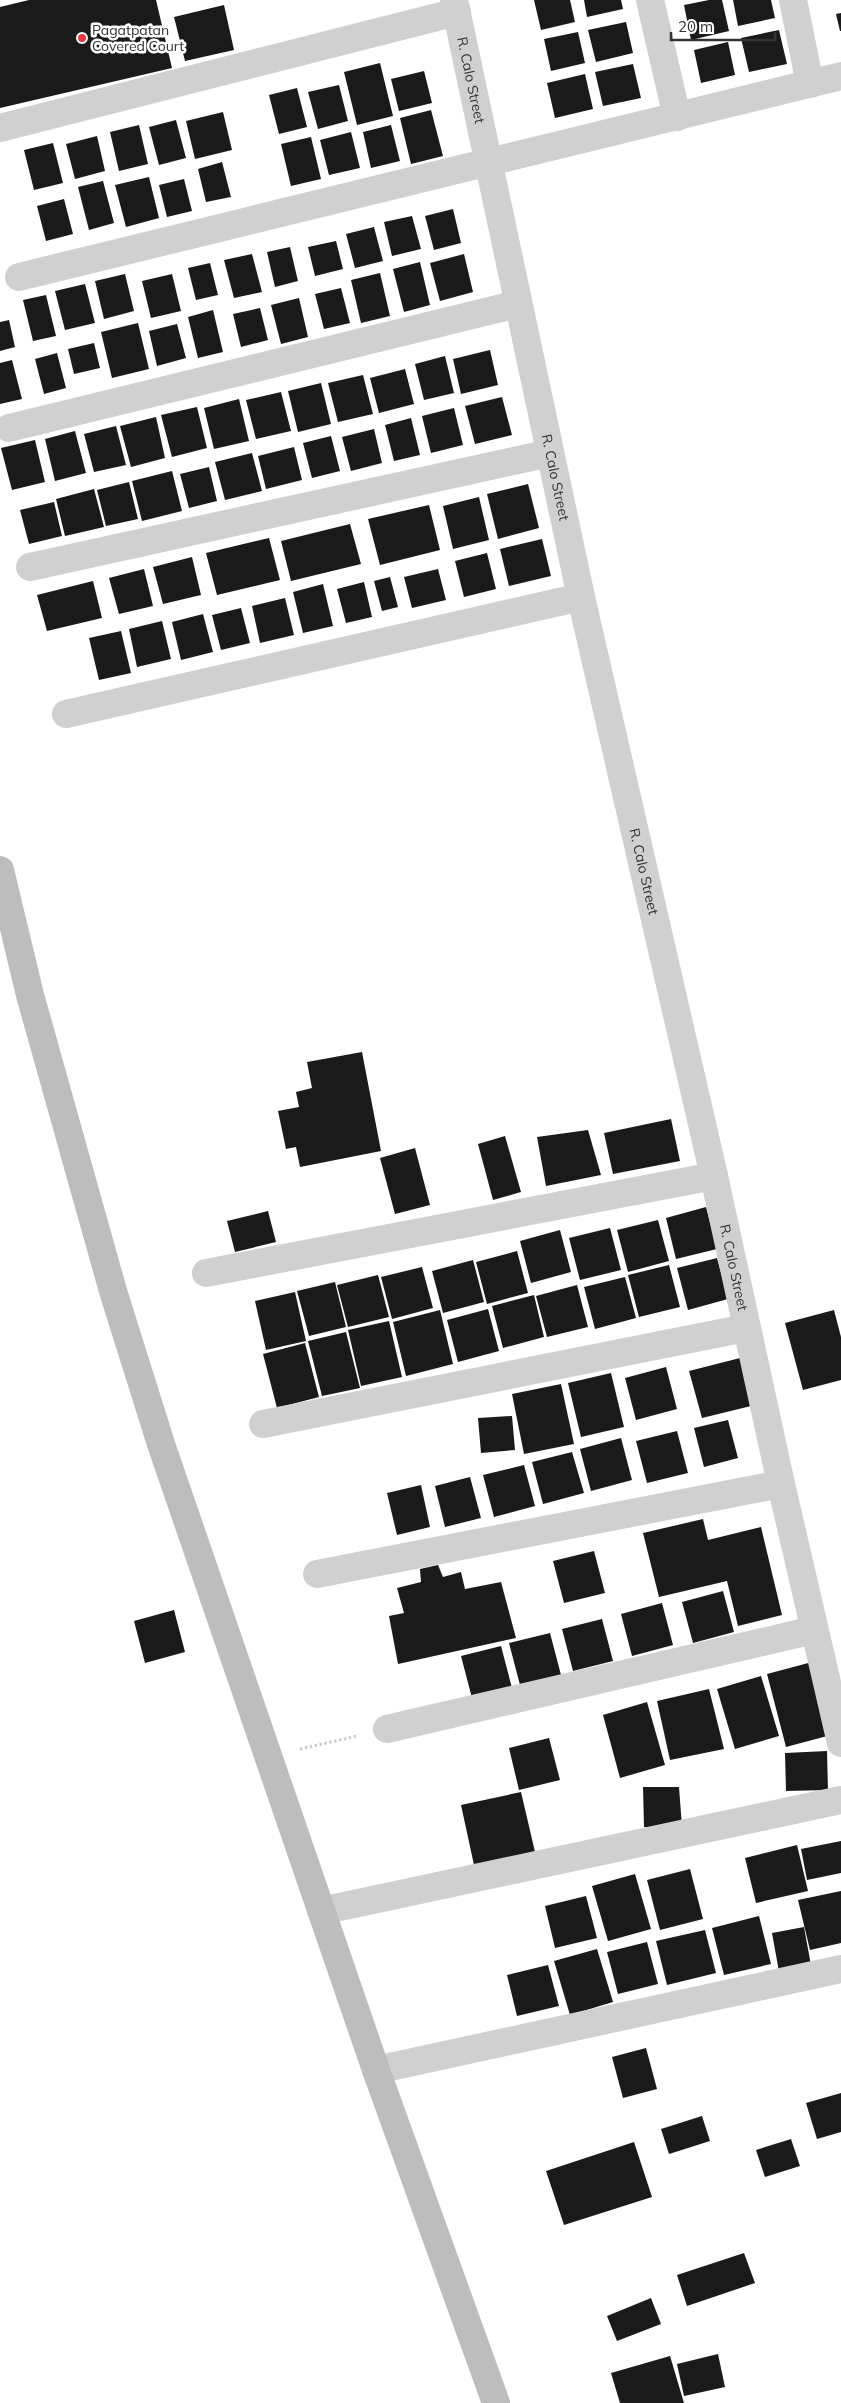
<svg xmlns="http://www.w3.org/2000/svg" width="841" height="2403" viewBox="0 0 841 2403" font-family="Mulish,sans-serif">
<rect width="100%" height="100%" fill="#fff"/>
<path fill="#1a1a1a" d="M29,0H156L172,68L0,108V7Z
M534,0H570L575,22L541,30Z
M584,0H621L623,9L587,17Z
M709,0H722L729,31L691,40L684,5Z
M733,0H771L775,18L738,26Z
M224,5L234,50L185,61L174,17Z
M841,13V31H840L836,14Z
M626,22L633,53L596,62L588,30Z
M779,30L787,64L749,72L741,38Z
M578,32L585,63L551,71L544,39Z
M728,42L735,75L701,83L694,50Z
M380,63L393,116L357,125L344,72Z
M633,64L641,98L603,106L595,72Z
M424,71L432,103L399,111L391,79Z
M585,74L593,109L555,118L547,83Z
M339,85L348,121L318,129L308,92Z
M297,88L307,127L279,134L269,95Z
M431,110L443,156L411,164L400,118Z
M223,112L232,150L195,159L186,121Z
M176,120L186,158L159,165L149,127Z
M139,125L148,164L119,171L110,132Z
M391,125L400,161L371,168L363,132Z
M351,132L360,168L329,175L320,140Z
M97,136L105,171L75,179L66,144Z
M311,137L321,179L291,186L281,144Z
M53,143L63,183L34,190L24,150Z
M222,162L231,197L206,202L198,169Z
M149,177L159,218L126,227L115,185Z
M184,179L192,211L167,217L159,185Z
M103,181L114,223L89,230L78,187Z
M64,199L73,234L46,241L37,206Z
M453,209L461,243L434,250L425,216Z
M412,216L421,249L392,256L384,222Z
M374,227L383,261L355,268L346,234Z
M336,241L343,269L315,276L308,247Z
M290,247L298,281L275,287L267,252Z
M252,254L262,292L234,298L224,260Z
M464,254L473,292L440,301L430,263Z
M420,262L430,305L404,312L393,269Z
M210,263L218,295L196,300L188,268Z
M380,273L390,316L361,323L351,280Z
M125,274L134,311L104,319L95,281Z
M172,274L181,311L151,318L142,281Z
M85,284L95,323L65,330L55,291Z
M341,288L350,323L324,329L315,294Z
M46,295L56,336L33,341L23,300Z
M299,298L308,337L281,344L271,305Z
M260,308L268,340L241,347L233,314Z
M213,310L223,352L198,358L188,317Z
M9,320L15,347L0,351V322Z
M138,323L149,369L112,378L101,332Z
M177,324L186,358L157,366L149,331Z
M94,343L100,368L74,374L68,349Z
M490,350L498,385L461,394L453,359Z
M57,353L66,388L44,394L35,359Z
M445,356L454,393L424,400L415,364Z
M12,360L22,399L0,404V363Z
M405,369L414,404L379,413L370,378Z
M363,375L373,414L338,422L328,383Z
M321,383L331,424L298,432L288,391Z
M281,392L291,431L256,439L246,400Z
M502,397L512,435L475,444L465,406Z
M239,399L249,441L214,449L204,408Z
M197,407L207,448L172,457L161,415Z
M454,408L463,445L431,453L422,416Z
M156,417L165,458L131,467L120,426Z
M411,418L420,455L394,461L385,425Z
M116,426L126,465L94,472L84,434Z
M374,429L382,463L351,471L342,437Z
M75,431L86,473L55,481L45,439Z
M331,436L340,471L312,478L303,443Z
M35,440L45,482L12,490L1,448Z
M294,447L302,480L266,489L258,456Z
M252,453L262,491L225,500L215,462Z
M209,467L217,501L189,508L180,474Z
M172,471L182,511L142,521L132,481Z
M129,482L138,519L106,526L97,490Z
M528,484L539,528L498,539L487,494Z
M94,489L104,527L65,536L56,499Z
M479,497L489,540L453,549L443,506Z
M54,502L62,536L29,544L20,510Z
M429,505L440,550L380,565L368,519Z
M350,524L361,564L291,581L281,541Z
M269,538L280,580L217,595L206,553Z
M542,539L551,576L509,586L500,549Z
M487,553L496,589L464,597L455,561Z
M192,557L201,595L163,604L153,567Z
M144,569L153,606L119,614L109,578Z
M438,569L446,600L412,608L404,577Z
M390,577L398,607L382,611L374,581Z
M93,581L102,618L47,631L37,595Z
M364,582L372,617L346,623L337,589Z
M323,584L333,626L303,633L293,592Z
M285,598L294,635L260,643L252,606Z
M241,608L250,643L221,650L212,615Z
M203,614L213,652L181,660L172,622Z
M162,621L171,659L137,667L129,629Z
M121,631L131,673L99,680L89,638Z
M362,1052L381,1151L300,1167L296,1147L286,1149L278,1111L299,1107L296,1092L312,1088L307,1062Z
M671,1119L680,1161L613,1174L604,1133Z
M588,1130L601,1175L546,1186L537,1137Z
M505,1136L521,1192L493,1200L478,1144Z
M415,1148L430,1205L395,1214L380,1158Z
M706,1207L717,1249L676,1259L666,1218Z
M268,1211L276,1242L235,1252L227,1221Z
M658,1220L669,1261L628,1272L617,1230Z
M610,1228L621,1270L580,1280L569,1238Z
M560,1230L571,1272L531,1283L520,1241Z
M517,1251L528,1293L487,1304L476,1262Z
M717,1258L728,1299L688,1310L677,1268Z
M473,1260L484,1302L443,1313L432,1271Z
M669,1265L680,1307L639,1317L628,1275Z
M422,1267L433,1308L392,1319L381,1277Z
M378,1275L389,1317L348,1327L337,1285Z
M625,1277L636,1318L595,1329L584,1287Z
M335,1282L346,1327L309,1336L297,1291Z
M577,1285L588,1327L547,1337L536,1296Z
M295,1292L306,1341L266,1350L255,1301Z
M534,1295L544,1337L503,1348L492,1306Z
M488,1309L499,1351L458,1362L447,1320Z
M440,1310L453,1364L406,1376L393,1322Z
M834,1310L841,1337V1380L803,1390L785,1323Z
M389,1321L402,1377L361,1386L348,1330Z
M346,1332L360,1388L322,1396L308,1341Z
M305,1343L319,1397L277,1408L263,1354Z
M740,1358L751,1406L702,1418L689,1371Z
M666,1367L677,1409L636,1420L625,1378Z
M611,1373L624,1427L581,1437L568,1383Z
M561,1384L574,1444L524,1454L512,1394Z
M512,1416L515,1450L481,1453L478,1418Z
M728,1420L738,1458L704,1467L694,1428Z
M677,1431L688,1473L647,1483L636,1441Z
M621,1438L632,1480L591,1491L580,1449Z
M572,1452L584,1493L543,1504L532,1462Z
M524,1465L535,1506L494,1517L483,1475Z
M470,1477L481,1518L445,1527L435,1486Z
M421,1485L430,1527L397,1535L387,1493Z
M703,1519L708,1540L761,1527L782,1615L738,1626L727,1581L659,1597L643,1533Z
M594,1551L605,1593L564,1603L553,1561Z
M438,1565L443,1577L461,1572L465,1589L501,1582L516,1638L398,1664L389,1616L404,1613L397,1588L421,1582L420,1569Z
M723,1591L734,1632L693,1643L682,1602Z
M662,1603L673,1645L632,1656L621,1614Z
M174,1610L185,1652L145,1663L134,1621Z
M602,1619L613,1661L573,1671L562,1629Z
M550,1633L561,1675L520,1685L509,1643Z
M501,1646L512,1688L472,1698L461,1656Z
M812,1662L831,1735L786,1747L767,1674Z
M761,1676L779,1736L735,1749L717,1689Z
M709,1689L724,1749L670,1760L657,1701Z
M647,1702L665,1765L620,1778L603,1715Z
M549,1738L560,1780L519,1790L509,1748Z
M827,1751L828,1790L786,1791L785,1753Z
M643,1787H679L682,1827H644Z
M521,1792L535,1852L474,1865L461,1805Z
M841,1841V1873L807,1880L801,1849Z
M797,1845L808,1891L756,1903L745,1858Z
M690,1869L703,1919L660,1930L647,1880Z
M635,1874L651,1929L608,1941L592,1886Z
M841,1891V1943L810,1950L798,1900Z
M586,1896L597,1938L555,1948L545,1906Z
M759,1916L771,1964L724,1975L712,1928Z
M804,1927L812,1971L780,1977L772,1933Z
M705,1930L716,1973L667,1985L656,1941Z
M647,1942L658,1984L618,1994L607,1952Z
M597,1949L613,2002L570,2015L554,1961Z
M548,1965L559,2006L517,2016L507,1975Z
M646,2048L657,2089L623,2098L612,2057Z
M841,2093V2132L817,2139L806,2103Z
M702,2116L710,2141L669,2154L661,2129Z
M791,2139L800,2166L765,2177L756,2150Z
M634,2142L652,2197L564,2225L546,2171Z
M744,2253L755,2283L687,2306L677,2275Z
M651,2298L661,2324L617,2341L607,2316Z
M718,2354L725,2387L684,2396L677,2364Z
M670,2356L684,2403H620L611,2373Z"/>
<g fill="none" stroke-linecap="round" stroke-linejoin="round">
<path stroke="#cdcdcd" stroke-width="3" stroke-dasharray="2.5 2.5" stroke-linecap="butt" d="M300,1749L357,1736"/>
<g stroke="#d0d0d0" stroke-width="28">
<path id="s1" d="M454,0L581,597L714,1176L781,1484L841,1743"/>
<path d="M650,0L677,117"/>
<path d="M793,0L810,84"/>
<path d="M0,128L457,12"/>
<path d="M19,277L841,76"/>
<path d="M9,428L518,304"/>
<path d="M30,567L550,453"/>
<path d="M66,714L581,597"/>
<path d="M206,1273L714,1176"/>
<path d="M263,1424L746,1328"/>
<path d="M317,1574L781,1484"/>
<path d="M387,1729L814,1630"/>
<path d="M321,1911L841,1800"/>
<path d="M376,2070L841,1969"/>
</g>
<path stroke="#bdbdbd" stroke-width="28" d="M0,870L30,995L113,1291L161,1444L376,2070L496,2403"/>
</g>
<circle fill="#e63946" stroke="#fff" stroke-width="2" cx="82" cy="38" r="5"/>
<g text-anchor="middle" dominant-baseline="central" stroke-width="5" stroke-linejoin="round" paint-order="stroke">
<g font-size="14" fill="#333" stroke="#fff" text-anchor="start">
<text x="92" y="30">Pagatpatan<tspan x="92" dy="16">Covered Court</tspan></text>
</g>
<g font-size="14" fill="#333" stroke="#fff">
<text stroke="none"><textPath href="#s1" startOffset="82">R. Calo Street</textPath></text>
<text stroke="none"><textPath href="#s1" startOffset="488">R. Calo Street</textPath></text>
<text stroke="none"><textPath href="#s1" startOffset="892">R. Calo Street</textPath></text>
<text stroke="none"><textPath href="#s1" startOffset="1298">R. Calo Street</textPath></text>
</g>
</g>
<path d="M671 32v8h104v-8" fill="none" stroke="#333333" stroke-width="2.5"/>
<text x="678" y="32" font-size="15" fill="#333333" stroke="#ffffff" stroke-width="4" paint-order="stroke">20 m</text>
</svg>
